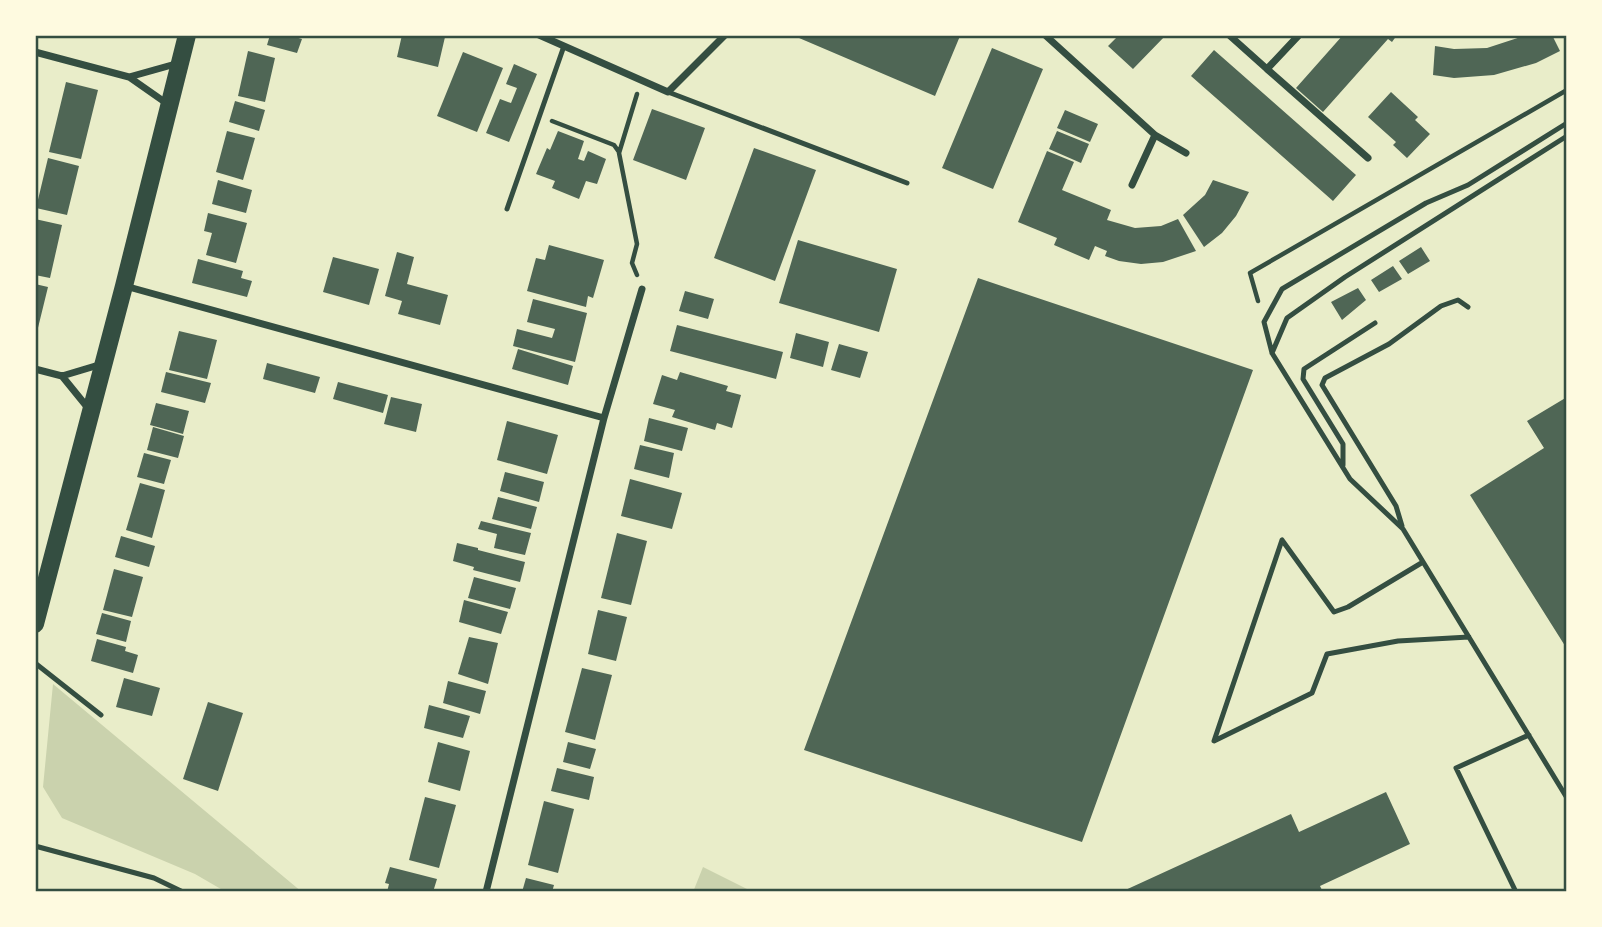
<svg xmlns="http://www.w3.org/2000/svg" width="1602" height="927" viewBox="0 0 1602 927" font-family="Raleway,sans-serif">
<rect width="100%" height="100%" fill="#e9edc9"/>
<path fill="#cad2ad" d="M53,684L302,892H226L195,874L62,818L43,787Z
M703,867L753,892H693Z"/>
<path fill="#4f6655" d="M270,35H288L302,39L297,53L267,45Z
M402,35L445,37L438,67L397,57Z
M792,35H958L960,36L935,96Z
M1119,35H1166L1133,69L1108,46Z
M1343,35H1397L1392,42L1388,39L1323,112L1296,88Z
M1527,35H1552L1560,51L1536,63L1494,75L1454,78L1433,75L1435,46L1454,49L1487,48Z
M992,48L1043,69L993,189L942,168Z
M1214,50L1356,175L1333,201L1191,76Z
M248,51L275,58L265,102L238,96Z
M463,52L503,68L477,132L437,116Z
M514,64L537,74L509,142L486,133L500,99L511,103L517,88L506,84Z
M66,82L98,90L81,159L49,152Z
M1391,92L1418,117L1415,120L1430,134L1407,158L1393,145L1396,142L1368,117Z
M235,101L265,110L259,131L229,122Z
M652,109L705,128L686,180L633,160Z
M1065,110L1098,124L1090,142L1057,128Z
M227,131L255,138L243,180L216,172Z
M558,131L584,141L578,159L584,161L588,151L606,159L597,184L586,181L579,199L552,188L555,181L536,174L547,148L550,150Z
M1057,131L1089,144L1081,163L1049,149Z
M754,148L816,170L775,281L714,258Z
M1047,151L1074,162L1062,190L1111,210L1107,220L1135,228L1161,226L1178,219L1196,251L1163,262L1141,264L1119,261L1105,256L1107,251L1095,246L1089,260L1054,245L1057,238L1018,222Z
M48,158L79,166L67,215L36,208Z
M218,180L252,190L246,213L212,204Z
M1213,180L1249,192L1236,216L1222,233L1204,247L1183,215L1205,195Z
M208,213L247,223L236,263L206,255L212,233L204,231Z
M35,219L62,225L50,278L35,275Z
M798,240L897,269L879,332L779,303Z
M549,245L604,260L593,298L588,296L586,307L527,291L536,258L545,260Z
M1421,247L1430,261L1408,274L1399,261Z
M397,252L414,257L407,284L448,295L440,325L398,314L402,301L385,296Z
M333,257L379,269L369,305L323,292Z
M198,259L243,271L241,278L252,281L247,297L192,283Z
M1393,266L1402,279L1379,292L1371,280Z
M978,278L1253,370L1082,842L804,750Z
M35,284L48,287L36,336H35Z
M1358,288L1366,300L1342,320L1331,302Z
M685,291L714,299L708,319L679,311Z
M533,299L587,313L575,362L513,346L517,329L552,338L555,329L527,322Z
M677,325L783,352L776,379L670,351Z
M179,331L217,340L207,379L169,370Z
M796,333L829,342L823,367L790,358Z
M839,344L868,352L860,378L831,370Z
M518,349L573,366L568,385L512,369Z
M267,363L320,377L315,393L263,379Z
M166,372L211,383L205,403L161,392Z
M680,372L728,386L726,391L741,395L732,428L717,423L715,430L672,417L675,410L653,404L662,375L677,380Z
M338,382L388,395L383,413L333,399Z
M391,397L422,404L416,432L384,424Z
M1567,397V649L1470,495L1544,448L1527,421Z
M156,403L189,411L183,434L150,425Z
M649,418L688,428L682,451L644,441Z
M507,421L558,435L547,474L497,460Z
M153,427L184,436L178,458L147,450Z
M640,445L674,453L669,478L634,469Z
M144,453L171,460L164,484L137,477Z
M505,472L544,482L539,502L500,491Z
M630,479L682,493L672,529L621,516Z
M140,483L165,490L152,538L126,530Z
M498,497L537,507L531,529L492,519Z
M481,521L531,533L525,555L494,548L497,534L478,529Z
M617,533L647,541L631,605L601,598Z
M121,536L155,546L149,567L115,557Z
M457,543L478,548V550L525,562L520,582L473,570L474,567L453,561Z
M114,569L143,577L132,617L103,610Z
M474,577L516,588L510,609L468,598Z
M464,600L508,612L501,634L459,622Z
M598,610L627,617L616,661L588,654Z
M102,613L131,621L126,642L96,634Z
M469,637L498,643L488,684L458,674Z
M97,639L126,647L125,651L138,655L133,673L91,661Z
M582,668L612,675L595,740L565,732Z
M124,678L160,688L152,716L116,707Z
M448,681L486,691L480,714L443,703Z
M208,702L243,713L218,791L183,779Z
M429,705L470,716L463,738L424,728Z
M438,742L470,751L460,791L428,782Z
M568,742L596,749L590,769L563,762Z
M557,768L594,777L589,800L551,791Z
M1386,792L1410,844L1320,886L1323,892H1121L1291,814L1299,832Z
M425,797L456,805L439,868L409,860Z
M544,801L574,809L558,873L528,865Z
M390,867L437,879L433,892H387L389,884L385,883Z
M526,878L554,885L552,892H522Z"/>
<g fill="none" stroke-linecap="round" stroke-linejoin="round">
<path stroke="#344e41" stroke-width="4.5" d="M552,121L614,145L619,152
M637,275L632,263L637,244L619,153L637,94
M1258,301L1250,273L1567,90"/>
<path stroke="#344e41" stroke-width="5" d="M668,92L907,183
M1567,123L1468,185L1426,203L1282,289L1264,322L1272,353L1350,479L1403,529L1567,798
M507,209L564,46
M1272,353L1287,318L1345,277L1567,136
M1343,465V444L1303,379L1304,369L1375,323
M1402,526L1396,506L1322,385L1325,378L1389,344L1441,306L1458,300L1468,307
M1423,562L1348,607L1334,612L1282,540L1214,741L1312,693L1327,654L1398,641L1469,637
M35,663L101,715
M35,846L154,878L183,892
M72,892H76
M1516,892L1456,768L1529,735"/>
<path stroke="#344e41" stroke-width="7" d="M539,35L668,92L725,35
M1045,35L1155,135L1132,185
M1229,35L1267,69L1299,35
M35,52L129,77L169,105
M1267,69L1368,158
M129,77L179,63
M1155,135L1186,153
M125,286L604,418L486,892
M35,369L62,376L102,364
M62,376L88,408
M604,418L642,289"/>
<path stroke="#344e41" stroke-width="18" d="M35,624L124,286L187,35"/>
</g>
<rect width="1602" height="927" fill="none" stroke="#fefae0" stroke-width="74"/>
<rect x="37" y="37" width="1528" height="853" fill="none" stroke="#344e41" stroke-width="2.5"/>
</svg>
